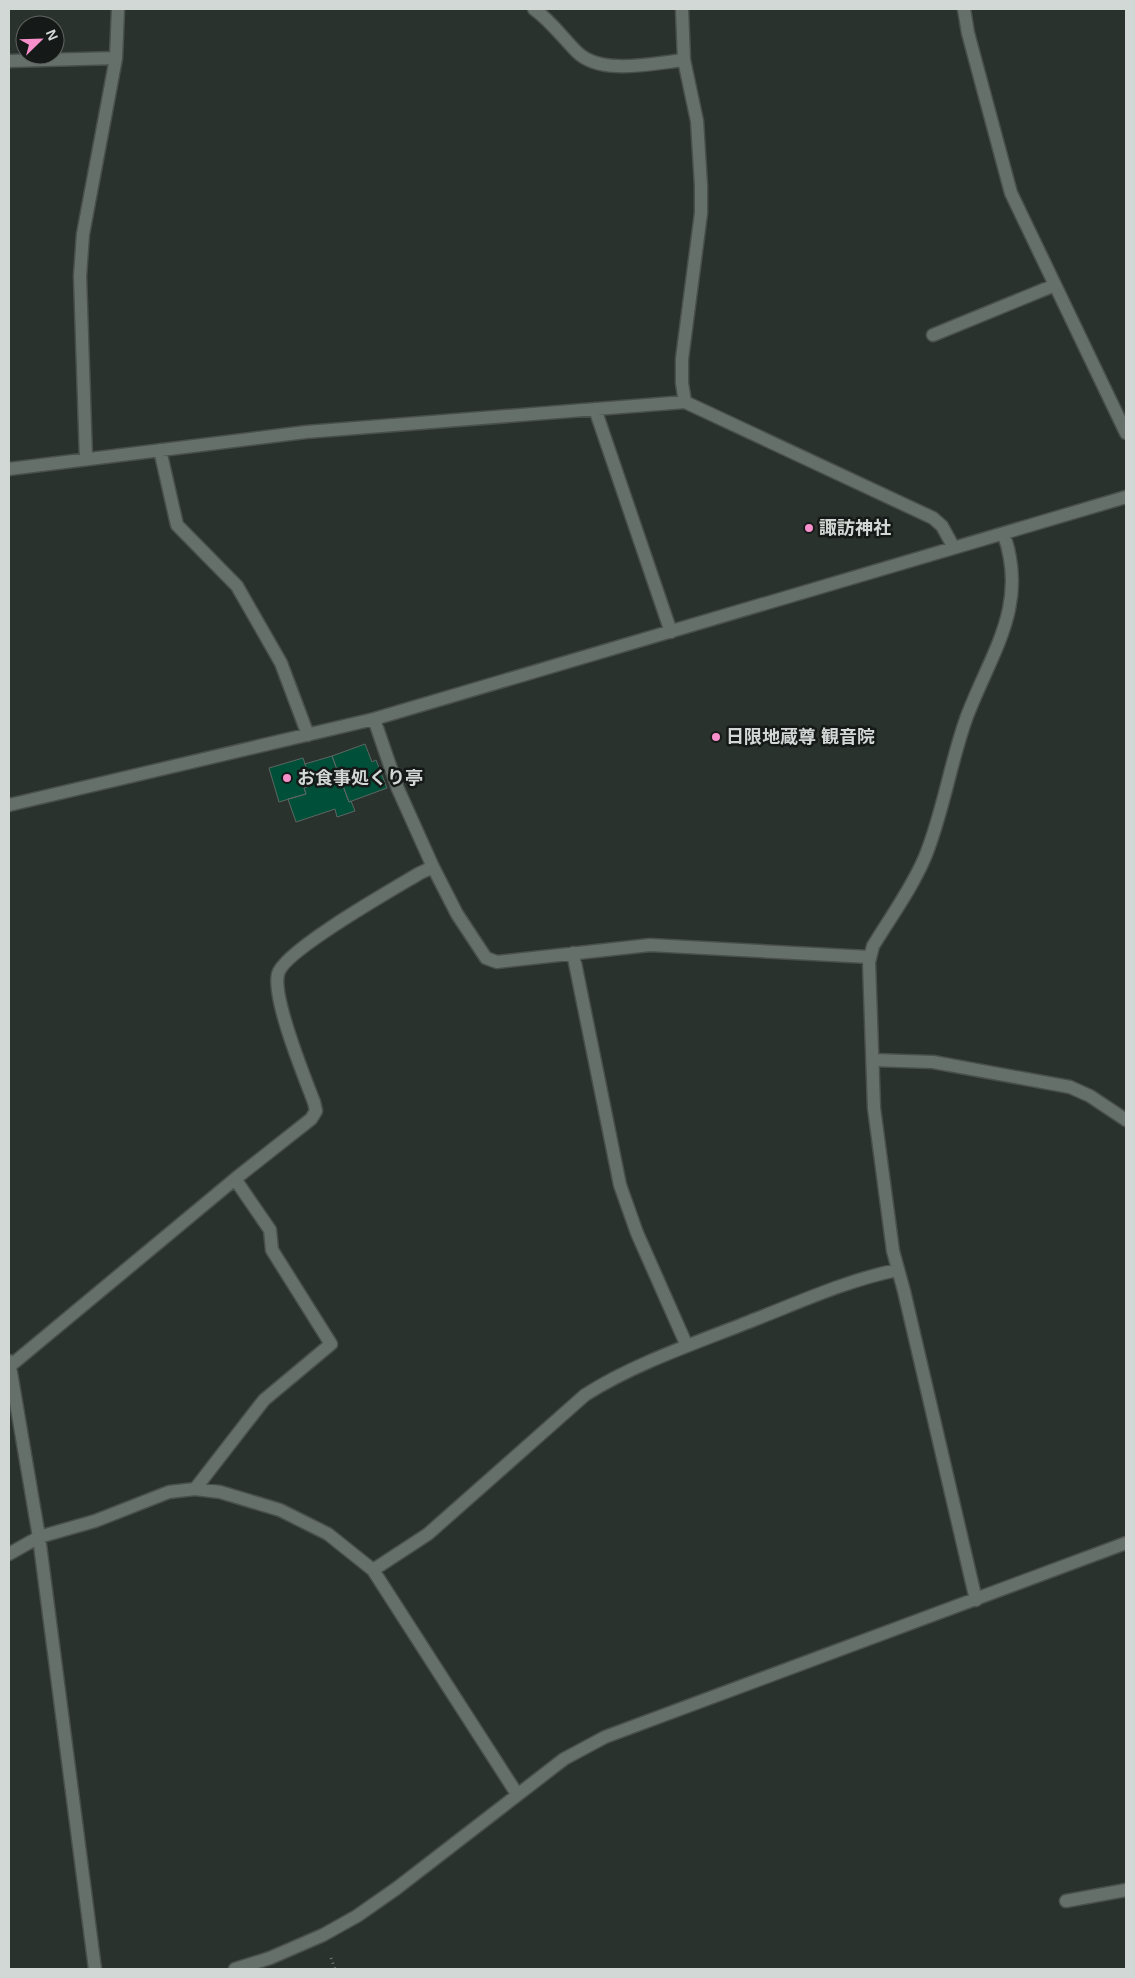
<svg xmlns="http://www.w3.org/2000/svg" width="1135" height="1978" viewBox="0 0 1135 1978" font-family="Arial,'Noto Sans JP',sans-serif">
<rect width="100%" height="100%" fill="#2a322e"/>
<path fill="#004f39" stroke="#5d6662" d="M365,744L372,762L376,760L387,788L349,802L332,756Z
M332,756L349,802L351,801L355,811L337,817L335,809L296,822L288,799L306,794L304,788L312,785L305,764Z
M303,758L312,785L304,788L306,794L279,802L269,768Z"/>
<g fill="none" stroke-linecap="round" stroke-linejoin="round">
<defs>
<path id="minor" d="M534,9C551,21 562,37 577,52C601,76 654,63 684,60
M682,9L684,60L697,121L701,186V213L682,359V383L685,402
M964,9L968,33L1011,193L1126,433
M9,61L116,58
M933,335L1055,285
M595,409L671,632
M160,450L177,525L237,586L281,663L308,735
M86,459L80,276L83,234L116,58L118,9
M9,469L306,432L685,402L933,518L942,526L954,548
M374,719L398,789L433,867L457,914L486,958L497,962L650,945L869,957
M9,805L374,719L1126,497
M573,953L620,1185L637,1233L687,1346
M873,1060L933,1062L1070,1087L1090,1096L1126,1120
M9,1361L39,1537L95,1969
M10,1366L235,1179L311,1119L316,1111L314,1102C304,1076 272,998 278,974C283,951 395,888 420,873L433,867
M195,1489L264,1400L331,1344L272,1250L270,1230L235,1179
M9,1554L39,1537L95,1521L169,1492L195,1489L220,1492L280,1510L328,1534L373,1570L517,1794
M373,1570L428,1534L585,1395C637,1362 699,1342 756,1319C802,1301 848,1280 897,1270
M976,1600L904,1291L893,1251L874,1108L869,962L873,946C890,918 912,888 925,857C943,813 950,764 966,719C990,654 1029,607 1004,535
M1066,1901L1126,1890
M235,1969L270,1958L323,1935L357,1916L397,1888L564,1759L605,1737L1126,1543"/>
</defs>
<use href="#minor" stroke="#484f4c" stroke-width="15"/>
<path stroke="#717875" stroke-width="3" stroke-dasharray="1 4" stroke-linecap="butt" d="M331,1958L335,1969"/>
<use href="#minor" stroke="#66706b" stroke-width="12"/>
</g>
<g fill="#f890cb" stroke="#151917" stroke-width="2">
<circle cx="809" cy="528" r="5"/>
<circle cx="716" cy="737" r="5"/>
<circle cx="287" cy="778" r="5"/>
</g>
<g text-anchor="middle" dominant-baseline="central" stroke-width="5" stroke-linejoin="round" paint-order="stroke">
<g font-size="18" font-weight="bold" fill="#d2d8d5" stroke="#151917" text-anchor="start">
<text x="819" y="528">諏訪神社</text>
<text x="726" y="737">日限地蔵尊 観音院</text>
<text x="297" y="778">お食事処くり亭</text>
</g>
</g>
<rect width="1135" height="1978" fill="none" stroke="#d2d8d5" stroke-width="20"/>
<g transform="translate(40 40) rotate(67)"><circle r="24" fill="#151917" stroke="#616563"/>
<path d="M0-4L9 19L0 12L-9 19Z" fill="#f890cb"/>
<text y="-8" font-size="14" font-weight="bold" text-anchor="middle" fill="#d2d8d5">N</text>
</g>
</svg>
